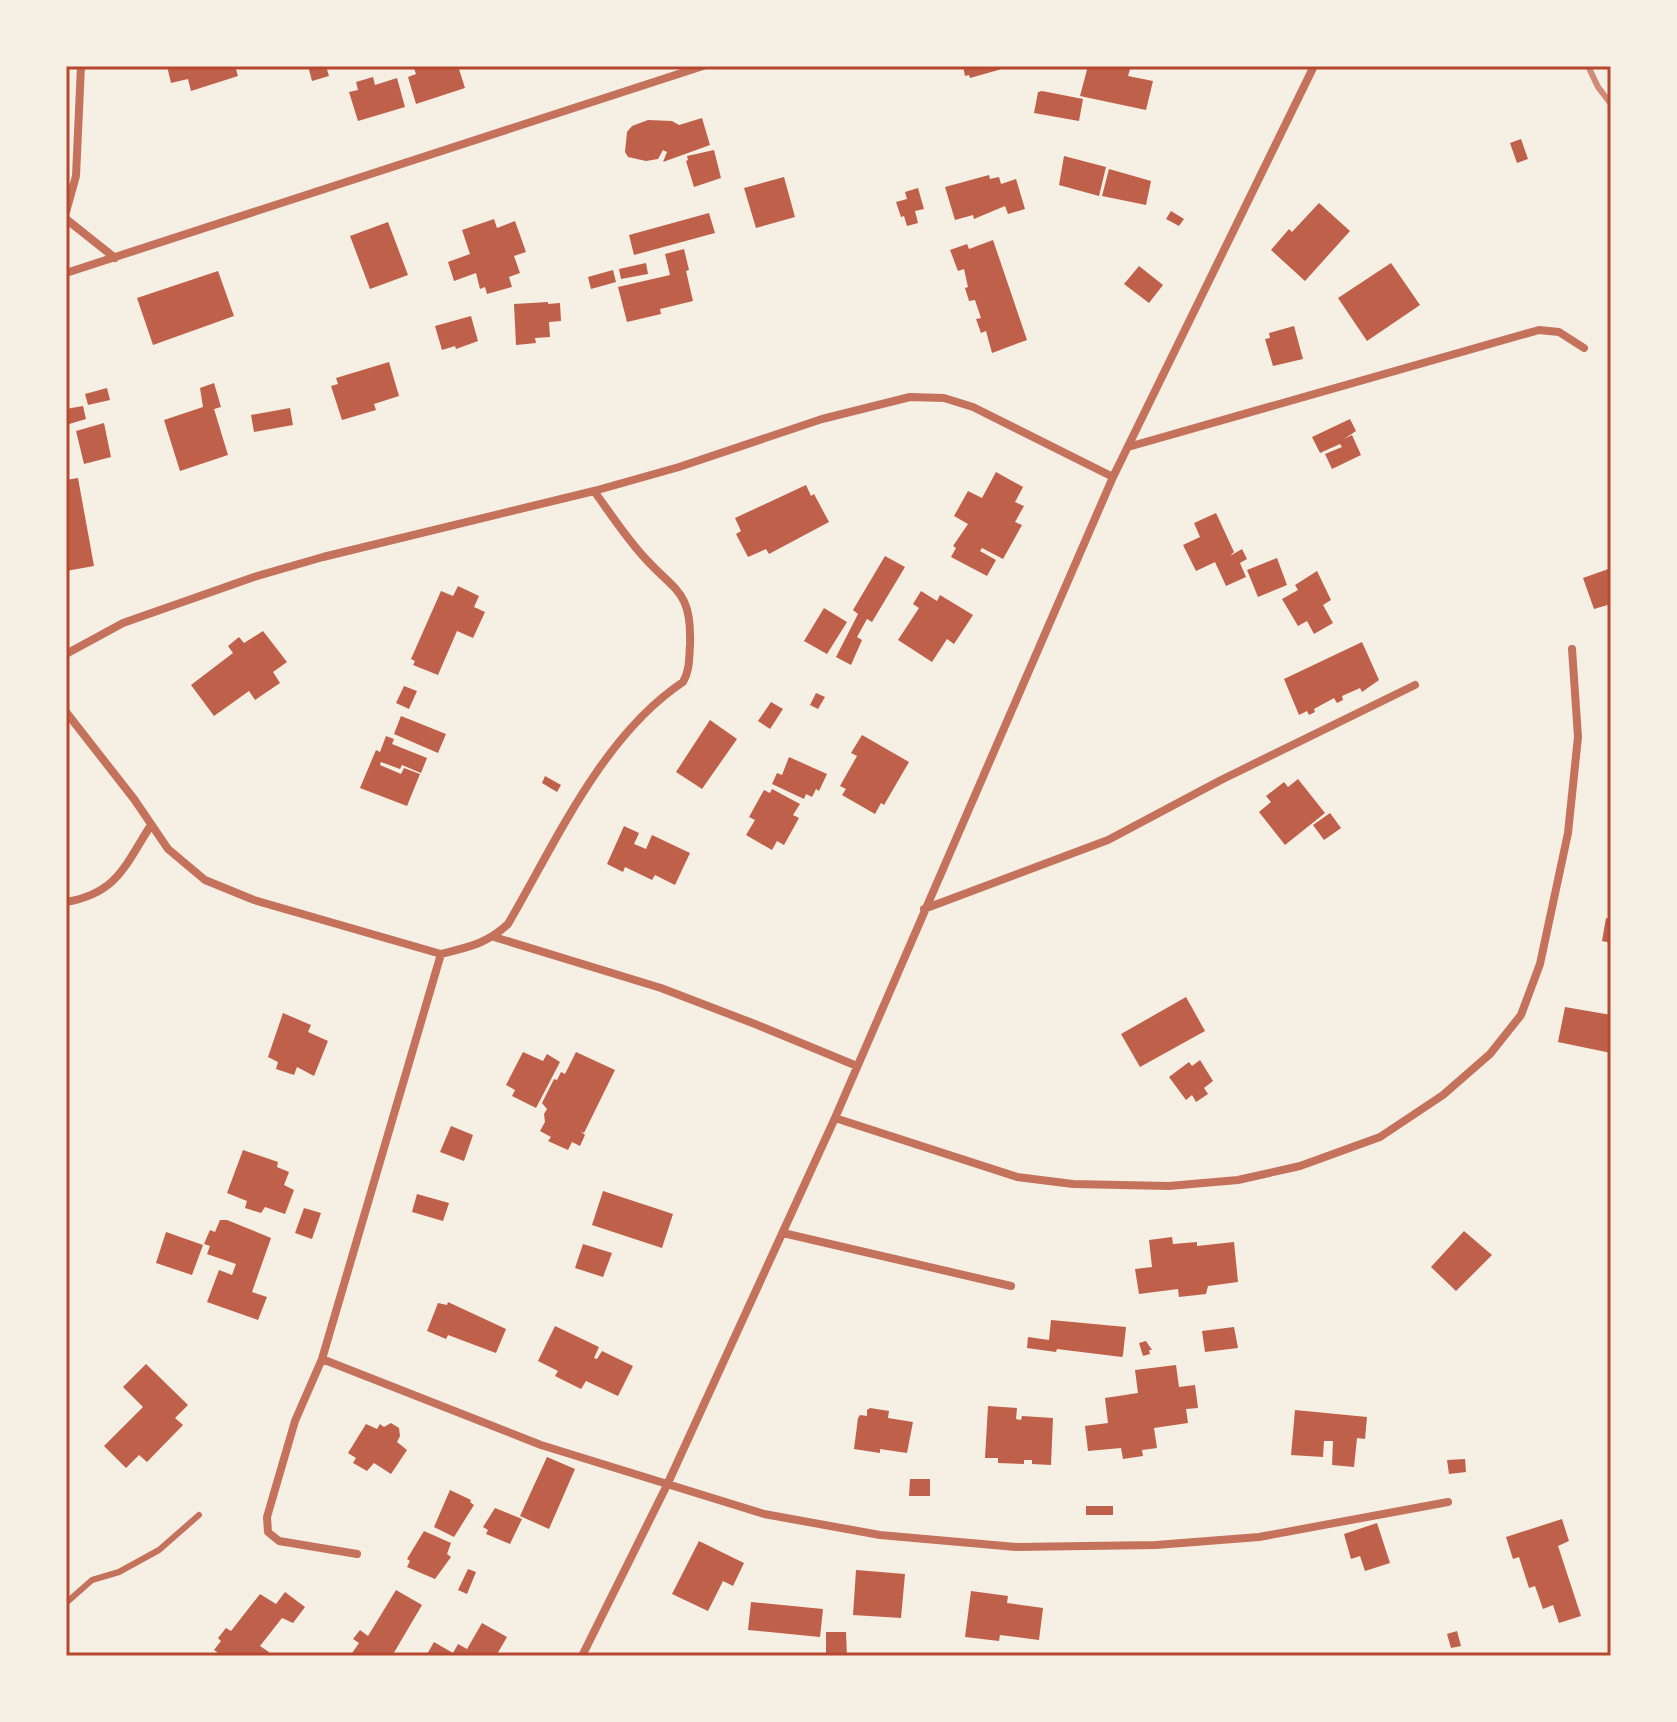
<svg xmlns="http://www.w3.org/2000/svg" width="1677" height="1722" viewBox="0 0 1677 1722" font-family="'Source Sans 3',sans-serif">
<rect width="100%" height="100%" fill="#f6efe4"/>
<path fill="#bf614a" d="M167,66H235L238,76L191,91L188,79L171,83Z
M308,66H326L329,76L312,81Z
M413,66H458L465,88L416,104L408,77L416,74Z
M963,66H1009V67L970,78L969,75L965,76Z
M1088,66H1131L1128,76L1153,81L1146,110L1080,96Z
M373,77L375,85L397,78L405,107L358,121L349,92L358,90L356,82Z
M1042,91L1083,99L1079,121L1034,113L1038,92Z
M702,118L710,145L663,162L667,152L663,150L658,159L646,161L628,157L625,152L627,132L632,126L648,120L672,121L679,125Z
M1521,139L1528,159L1517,163L1510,143Z
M714,150L721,178L694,187L686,161L688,160L687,156Z
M1064,156L1106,167L1099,196L1059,185Z
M1109,169L1151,181L1146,205L1102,196Z
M989,175L990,179L999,177L1001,184L1016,179L1025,209L1008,214L1005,206L974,219L973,215L955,220L945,187Z
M784,177L795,217L756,228L744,188Z
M918,188L924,209L915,211L918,223L907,226L904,216L901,217L896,202L907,199L905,192Z
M1319,203L1350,231L1305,281L1271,250L1289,229L1292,232Z
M1171,211L1184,219L1179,226L1166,219Z
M709,213L715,233L634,255L629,235Z
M494,219L497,228L515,221L526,252L514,256L520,273L509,277L512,287L487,294L485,287L480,289L476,273L454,281L448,262L470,254L462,230Z
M388,222L408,275L370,289L350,236Z
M993,240L1027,340L992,353L986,331L981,333L976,319L981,318L975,300L969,301L965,288L968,287L964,269L958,271L950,250L967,244L969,249Z
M684,249L689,270L686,271L693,301L660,309L661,314L627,322L618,287L670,275L665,254Z
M646,263L648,274L621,279L619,269Z
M1391,263L1420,305L1367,341L1338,298Z
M1139,266L1163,285L1149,303L1124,284Z
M613,270L616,282L591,289L588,277Z
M218,271L234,316L153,345L137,298Z
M548,302V304L560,303L561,321L549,322L550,337L535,338L536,343L516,345L514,304Z
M471,316L478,341L456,349L455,346L442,350L435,326Z
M1294,326L1303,359L1273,366L1265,339L1270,338L1269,333Z
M389,362L399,396L374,404L376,410L342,420L331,386L338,384L336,378Z
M214,383L221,407L214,409L228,455L180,471L164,420L203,407L200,388Z
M107,388L110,400L88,405L85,394Z
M83,406L86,419L66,425V409Z
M290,408L293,425L254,432L251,415Z
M1350,419L1356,431L1344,439L1352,435L1361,455L1332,469L1325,454L1342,447L1340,444L1320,453L1312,437Z
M104,423L111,457L84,464L76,431Z
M996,472L1023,487L1015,502L1024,506L1015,522L1022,525L1003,559L982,548L980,551L996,560L987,576L951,557L956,548L953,546L968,524L954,516L968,491L982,498Z
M78,478L94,566L66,571V480Z
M806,485L811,496L814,494L829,522L769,554L766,549L748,557L736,534L741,531L735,518Z
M1216,513L1234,552L1230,556L1242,549L1247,559L1240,563L1246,577L1226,586L1215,562L1196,571L1183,545L1200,537L1194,523Z
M885,556L905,567L872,622L867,619L857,637L862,640L851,665L836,657L858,614L853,610Z
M1277,558L1287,585L1258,597L1247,570Z
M1611,568V604L1594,609L1583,578Z
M1317,571L1331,600L1323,605L1333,623L1314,634L1307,621L1298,626L1282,599L1298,590L1295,585Z
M458,586L479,596L474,607L485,612L473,638L457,631L438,675L413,665L415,661L411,659L441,591L453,596Z
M921,591L937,601L940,595L973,615L954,644L947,639L932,662L898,640L919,608L913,604Z
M824,608L847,622L827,654L804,641Z
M263,631L287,662L273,672L280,683L255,700L249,691L214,716L191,685L233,653L228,646L239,637L244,643Z
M1362,642L1379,680L1362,692L1360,688L1342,696L1343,700L1337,703L1334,698L1314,709L1315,712L1309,715L1307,711L1299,715L1284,679Z
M404,686L417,691L409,709L396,703Z
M816,693L825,697L818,709L810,705Z
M771,702L783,709L770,729L758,721Z
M401,716L446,734L438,753L394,734Z
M710,720L737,739L702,789L676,772Z
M862,735L909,762L884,805L881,803L875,814L842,795L846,789L840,786L857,756L851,753Z
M386,736L394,739L392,744L427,758L421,773L402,765L400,769L381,762L380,765L401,774L404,768L420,774L407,806L360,788L376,750L380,752Z
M789,757L827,774L819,791L816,789L812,797L806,794L804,799L772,784L777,773L782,775Z
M545,776L561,785L557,792L542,783Z
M1298,779L1325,813L1285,845L1259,812L1271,802L1266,796L1284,782L1288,787Z
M772,789L800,804L793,815L799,818L784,845L777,841L772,850L746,835L755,820L749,817L764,790L770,793Z
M1330,813L1341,828L1324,840L1313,825Z
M624,826L639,833L634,844L646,849L652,835L690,853L675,885L655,875L652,880L625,867L623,872L607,864Z
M1606,918L1611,919V943L1602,941Z
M1186,997L1205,1031L1140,1067L1121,1034Z
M1565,1007L1611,1015V1053L1558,1042Z
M283,1013L311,1025L308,1032L328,1041L314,1076L297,1067L294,1075L276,1069L278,1062L268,1057Z
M523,1052L543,1061L547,1054L560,1062L536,1108L512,1096L515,1090L506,1085Z
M576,1052L615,1070L584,1133L580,1131L585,1135L580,1146L572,1142L568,1150L548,1141L551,1137L540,1131L545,1122L544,1114L547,1109L542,1103L554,1079L557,1080L561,1072L565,1074Z
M1200,1060L1213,1081L1204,1088L1208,1094L1196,1102L1192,1095L1186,1100L1169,1077L1189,1062L1192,1066Z
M451,1126L473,1135L464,1161L440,1152Z
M243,1150L278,1162L277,1167L289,1172L284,1185L294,1190L285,1214L265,1207L261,1213L245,1208L247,1201L227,1193Z
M603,1191L673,1214L662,1248L592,1225Z
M417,1194L449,1203L443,1221L412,1212Z
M304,1208L321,1213L312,1239L295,1233Z
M220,1220H227L271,1238L252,1292L267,1297L258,1320L207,1302L219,1270L232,1275L236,1264L207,1254L210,1246L204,1244L210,1230L215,1232Z
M1464,1231L1492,1255L1456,1291L1431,1267Z
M166,1232L203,1245L192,1275L156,1263Z
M1172,1237L1173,1244L1197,1242V1246L1234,1242L1238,1282L1208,1286L1206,1294L1179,1297L1178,1289L1139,1294L1135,1269L1152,1267L1149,1240Z
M583,1244L612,1253L603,1277L575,1268Z
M448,1302L506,1329L496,1353L448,1335L446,1339L427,1331L438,1303L447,1305Z
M1051,1320L1126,1327L1123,1355L1122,1357L1057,1349L1056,1352L1027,1348L1028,1337L1049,1340Z
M555,1326L599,1347L594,1358L597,1359L602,1351L633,1366L618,1396L586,1381L581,1389L555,1376L558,1371L538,1361Z
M1234,1327L1238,1348L1205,1352L1202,1331Z
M1146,1341L1152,1350H1149L1150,1354L1143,1356L1139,1343Z
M146,1364L188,1405L175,1418L183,1425L147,1462L139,1455L126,1468L104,1446L143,1407L123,1387Z
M1176,1365L1179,1387L1195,1385L1198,1408L1186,1409L1188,1423L1154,1428L1157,1448L1142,1450L1143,1456L1123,1459L1121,1448L1088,1451L1085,1426L1108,1423L1105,1398L1138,1393L1135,1370Z
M988,1406L1017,1408L1016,1419L1021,1420L1022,1416L1053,1418L1051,1465L1032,1464V1460H1024V1464L998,1463V1458H985Z
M870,1408L889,1411L888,1418L913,1422L907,1453L880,1449V1453L854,1449L858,1418L860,1415L867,1416V1410Z
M1295,1410L1367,1417L1365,1439L1357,1438L1354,1467L1332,1465L1333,1441H1324L1323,1457L1291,1455Z
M391,1423L399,1428L400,1436L397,1442L407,1450L391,1474L374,1463L367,1471L353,1463L356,1458L348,1453L366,1424L377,1429L380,1424L384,1427Z
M547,1457L575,1469L549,1529L520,1516Z
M1465,1459L1466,1472L1449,1474L1447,1460Z
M910,1479H930V1496H909Z
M450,1490L471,1500L470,1502L474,1505L454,1537L434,1527Z
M1086,1506H1113V1515H1086Z
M495,1508L522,1519L510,1544L486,1534L488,1530L483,1527Z
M1562,1519L1569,1541L1558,1546L1581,1616L1559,1623L1553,1605L1543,1609L1535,1586L1529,1588L1519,1557L1513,1559L1506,1537Z
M1377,1523L1390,1563L1365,1571L1360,1556L1351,1559L1344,1534Z
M424,1531L451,1543L447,1554L451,1557L435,1579L407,1567L410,1561L407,1559Z
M699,1541L744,1563L733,1586L723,1581L708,1611L672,1594Z
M468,1569L476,1572L467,1594L458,1590Z
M856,1570L905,1574L901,1618L853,1615Z
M396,1590L422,1605L392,1656H350L359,1643L353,1639L360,1630L368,1636Z
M971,1591L1008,1596L1007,1603L1043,1608L1039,1640L1000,1635L999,1641L965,1637Z
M285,1592L305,1607L293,1623L282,1618L260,1646L269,1652L267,1656H222L214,1650L221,1641L218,1638L226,1628L231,1631L260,1594L276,1604Z
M751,1602L823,1609L820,1637L748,1630Z
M482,1623L507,1637L496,1656H426L434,1642L453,1653L458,1644L467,1649Z
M1457,1631L1461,1646L1451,1648L1447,1634Z
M826,1632H846L847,1656H826Z"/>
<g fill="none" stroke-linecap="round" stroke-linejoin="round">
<path stroke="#c5725c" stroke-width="6" d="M66,1603L92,1580L119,1572L159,1550L199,1515"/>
<path stroke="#c5725c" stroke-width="8" d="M66,212L76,176L81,66
M66,219L115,258
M66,273L703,66
M1128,447L1539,330L1559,332L1584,348
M66,654L123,623L254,577L323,557L594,491L679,467L822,419L910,397L944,398L973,407L1113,477
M66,712L134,799L168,849L205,880L254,900L441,954L322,1359L295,1421L267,1517L268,1532L279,1541L357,1554
M66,902C118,893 125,865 151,825
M924,909L1108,840L1221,780L1415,685
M494,937L661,988L755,1024L857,1066
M441,954C468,947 487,944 508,924C556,842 602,736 683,682C690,670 689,658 690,645C692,590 675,592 643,556C625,536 610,513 594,491
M835,1118L1017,1177L1073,1184L1169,1186L1238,1180L1300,1166L1380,1137L1443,1095L1490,1054L1521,1015L1540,964L1568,833L1578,737L1572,649
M783,1233L1011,1286
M322,1359L541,1445L764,1514L880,1535L1016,1547L1156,1545L1259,1537L1448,1502
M582,1656L667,1485L835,1118L1113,477L1314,66"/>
<path stroke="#cf8b77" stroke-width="6" d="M1588,66L1598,87L1611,104"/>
</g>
<rect width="1677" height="1722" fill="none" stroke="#f6efe4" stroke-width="136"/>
<rect x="68" y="68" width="1541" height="1586" fill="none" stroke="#b5482f" stroke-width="3"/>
</svg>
